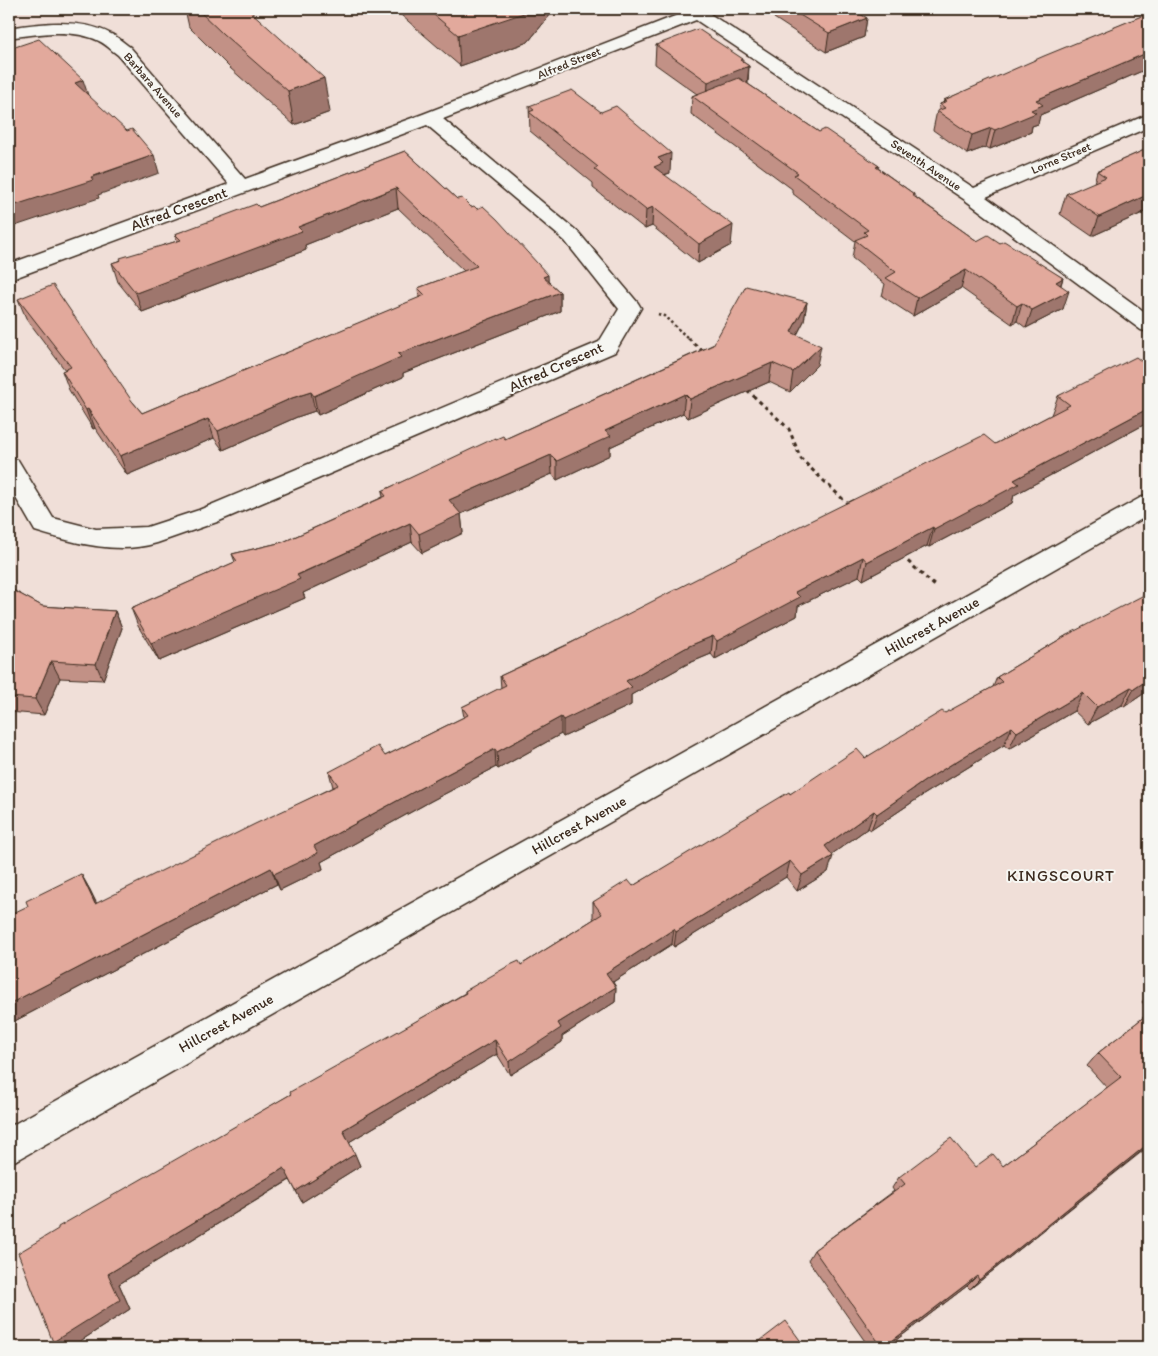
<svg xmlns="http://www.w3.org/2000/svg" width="1158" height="1356" viewBox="0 0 1158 1356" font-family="Itim,sans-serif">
<rect width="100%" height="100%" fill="#f0dfd8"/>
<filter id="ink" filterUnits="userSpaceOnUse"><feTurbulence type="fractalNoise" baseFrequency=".02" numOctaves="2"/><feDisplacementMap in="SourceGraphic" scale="10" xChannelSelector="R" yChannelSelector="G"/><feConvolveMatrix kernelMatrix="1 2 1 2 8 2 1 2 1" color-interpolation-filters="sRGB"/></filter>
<g filter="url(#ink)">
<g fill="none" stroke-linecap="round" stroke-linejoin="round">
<defs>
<path id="street" d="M693,9H716L710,14L974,188L1149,114V127L986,197L1149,315V332L1141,330L965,200L696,20L443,119L579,233L638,303L641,308L615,352L217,522L157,543C117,555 74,543 35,531L9,486V458L18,460L53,518L96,529L147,527L199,510L599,342L619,309L565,241L427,125L9,280V264L229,184L118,55C111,50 106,44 99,41C72,28 37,34 9,38V28C41,23 81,18 111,34C118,37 124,43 130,47L245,179L423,114Z
M1149,495V515L21,1158L9,1163V1127L1140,498Z"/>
</defs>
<use href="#street" stroke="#3b2a1e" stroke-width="3"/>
<path stroke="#3b2a1e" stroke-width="2.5" stroke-dasharray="2.5 2.5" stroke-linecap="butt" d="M658,314L664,316L689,339"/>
<path stroke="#3b2a1e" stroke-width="3" stroke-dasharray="4 4" stroke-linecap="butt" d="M688,338L705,353
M747,390L789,429L801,459L849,505
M902,556L936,587"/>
<use href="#street" fill="#f6f6f2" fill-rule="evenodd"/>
</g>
<path fill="#c29186" stroke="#3b2a1e" d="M185,9H248L330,112L294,125L230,68L189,27Z
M394,9H555L528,42L460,66Z
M775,9H851L867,18L864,37L826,52L774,18Z
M1143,9H1149V12Z
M1149,13V68L1040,115L1038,124L1032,126L1031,132L990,149L986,147L967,154L933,130L937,111H938L940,104L943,103L944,100Z
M656,45L743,62L749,66L748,84L819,132L879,166L878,168L914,194V196L977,241L1000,243L1063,278L1061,285L1063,309L1026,328L1017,321L1012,324L961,288L913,316L882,296L885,284L852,258L855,241L792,193V189L691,114L692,96L697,94L655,64Z
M529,106L670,173L664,175L731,245L698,263L652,226L645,229L593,188V183L530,131Z
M1149,148V210L1092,236L1060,214L1066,194L1094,183L1097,171Z
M405,151L457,199L560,292V311L403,373V377L318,415L315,411L297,417L223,450L214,438L127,475L95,428L93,429L69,390L62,371L65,370L26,318L18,299L132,401L142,413L419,298L418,288L464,271L398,208L305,245L306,250L142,312L118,282L112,263L177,241L175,234L259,207Z
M807,302L804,321L797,335L817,365L790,392L769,382L688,418L683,413L610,447V455L557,480L552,474L461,514L463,533L422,553L412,542L303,593L305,598L159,661L138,626L131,608L235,562L232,554L283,542L383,497L382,491L496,439H505Z
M1149,363V422L1014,495L1012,503L929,547L927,546L863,580L859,576L798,606L797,616L715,659L711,654L687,664L631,695V705L563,737L561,734L498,769L496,767L431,801L321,862L323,869L280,890L277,884L9,1024L28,906L81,874L90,890L97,904L333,787L329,772L385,756L464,717L462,707L501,688L500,676L995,444L1051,415L1058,396Z
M9,588L42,606L115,611L122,628L103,680L60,678L44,715L9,712Z
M1067,635L1149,690L1124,707L1122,705L1088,724L1074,711L1009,749L1004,745L920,797L871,830L868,828L832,854L828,872L797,891L786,877L674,947L672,944L613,982L616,987L615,1002L562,1036V1042L510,1075L497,1054L349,1142L360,1166L302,1202L290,1180L119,1284L130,1309L71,1347H61L53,1342L214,1139L465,993V991L521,965L594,919L593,917V902L633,886L790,794L865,758L993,687L997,677Z
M1149,993V1010L1142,1002Z
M1149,1013V1146L970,1289L967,1286L887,1347H869L808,1260L814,1250L894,1191L892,1188L899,1177L975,1167L1003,1166L1107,1088L1087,1066L1098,1053Z"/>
<path fill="#9e766d" stroke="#3b2a1e" d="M530,9H555L528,42L460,66L458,35Z
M867,18L864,37L826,52L829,33Z
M1149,52V68L1040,115L1038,124L1032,126L1031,132L990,149L995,130L1036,100Z
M743,59L742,69L749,66L747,85L707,101L708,82L740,60Z
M324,78L330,112L294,125L288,91Z
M83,80L89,98L75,83Z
M991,128L986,147L967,154L972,135Z
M671,153L670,173L663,175L654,167L658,158Z
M154,155L159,173L98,195L99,198L9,228V207Z
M396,188L398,208L305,245L306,250L142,312L136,293L298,227Z
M1149,194V210L1092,236L1099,217Z
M653,207L652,226L645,229L646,210Z
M733,225L731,245L698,263L699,244Z
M966,270L961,288L913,316L917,298Z
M548,275L549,294L543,277Z
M1063,278L1057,296L1056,282Z
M1069,291L1063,309L1026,328L1032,310Z
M560,292V311L403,373V377L318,415L314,396L398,354Z
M807,302L804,321L788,352L791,332Z
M1022,303L1017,321L1012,324L1017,306Z
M821,346L817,365L790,392L793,372Z
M772,363L769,382L688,418L690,399Z
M311,392L315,411L297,417L223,450L218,431L292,398Z
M685,394L683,413L610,447V455L557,480V461L605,431Z
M1149,408V422L1014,495L1012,503L929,547L934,529L1014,480Z
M88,409L95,428L93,429L86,410Z
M208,419L214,438L127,475L120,456Z
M551,455L552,474L461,514L463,533L422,553L419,534L449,500Z
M410,523L412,542L303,593L305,598L159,661L151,643Z
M933,527L927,546L863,580L867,562Z
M863,557L859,576L798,606L797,616L715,659L717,641L795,592Z
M115,611L122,628L103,680L96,664Z
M713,636L711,654L687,664L631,695V705L563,737V720L626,681L689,646Z
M51,661L60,678L44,715L35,699Z
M1149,679V690L1124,707L1134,689Z
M1131,687L1122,705L1088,724L1097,707Z
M1083,693L1074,711L1009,749L1017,732Z
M561,717V734L498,769L497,752Z
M1012,727L1004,745L920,797L871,830L877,814L926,780Z
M495,749L496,767L431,801L321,862L323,869L280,890L274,874L314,846L428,784Z
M874,811L868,828L821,862L825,846Z
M833,856L828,872L797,891L802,875Z
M790,861L786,877L674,947L676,932Z
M271,868L277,884L9,1024V1004Z
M81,874L90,890L104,920L95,904Z
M674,929L672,944L605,987L606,973Z
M616,987L615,1002L562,1036V1042L510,1075L509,1062L558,1023Z
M495,1040L497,1054L349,1142L343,1130Z
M1149,1143V1145L970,1289L979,1280Z
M355,1154L360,1166L302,1202L296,1191Z
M284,1168L291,1179L119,1284L130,1309L71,1347H61L53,1342L108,1274Z
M977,1276L967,1286L887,1347H884Z"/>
<path fill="#e2a99c" stroke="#3b2a1e" d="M197,9H248L324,78L288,91L223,34Z
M427,9H530L527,12L458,35Z
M790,9H851L867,18L829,33Z
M1149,13V52L1036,100L1043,105L1031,110L1036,113L995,130L991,128L972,135L937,111L945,108L940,104L947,101L944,100L1044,56Z
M698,29L743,59L740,60L749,66L708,82L656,45Z
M39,39L83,80L75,83L127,131L132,129L154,155L91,177L93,180L9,207V49Z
M739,78L819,132L825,129L879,166L876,167L914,194L912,195L977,241L988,235L1000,243L1004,241L1063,278L1056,282L1069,291L1032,310L1022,303L1017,306L966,270L917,298L886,278L896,272L855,240L867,235L864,232L868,230L794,175L798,173L692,96Z
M572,90L601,112L616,106L671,153L658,158L663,163L654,167L733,225L699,244L653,207L646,210L594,169L598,167L529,112L534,110L529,106Z
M1149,148V194L1099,217L1066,194L1106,177L1097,171Z
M405,151L457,199L462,198L471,207L474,206L477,209L483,206L497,219L548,275L543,277L560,292L398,354L401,357L314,396L311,392L292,398L218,431L208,419L120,456L88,409L86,410L62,371L71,367L18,299L53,285L132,401L142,413L425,295L418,288L477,266L396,188L298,227L302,231L136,293L112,263L121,260L120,258L181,240L175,234L256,204L259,207Z
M746,286L807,302L791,332L821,346L793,372L772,363L690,399L685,394L605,431L611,436L557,461L551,455L449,500L461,514L419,534L410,523L297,575L300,579L151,643L131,608L237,561L232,554L283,542L386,496L382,491L495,438L496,439L503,436L505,439L713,345Z
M1136,357L1146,365L1149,363V408L1014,480L1019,484L934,529L933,527L867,562L863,557L795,592L800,597L717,641L713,636L689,646L626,681L632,687L563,720L561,717L497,752L495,749L428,784L314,846L318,853L274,874L271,868L9,1004V915L28,906L26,901L81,874L95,904L255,824L338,785L329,772L378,746L385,756L468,715L462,707L506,685L500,676L567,645L800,526L984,435L995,444L1070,405L1058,396Z
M9,588L42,606L115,611L96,664L51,661L35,699L9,697V651L12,643L9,642Z
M1144,595L1149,599V679L1134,689L1131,687L1097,707L1083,693L1017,732L1012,727L926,780L877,814L874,811L825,846L833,856L802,875L790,861L676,932L674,929L606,973L616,987L558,1023L561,1028L509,1062L495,1040L343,1130L355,1154L296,1191L284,1168L108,1274L120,1300L53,1342L18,1253L58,1229V1227L213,1138V1139L291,1094L290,1092L466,993L465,991L510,965L519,961L521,965L602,914L593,902L628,880L633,886L789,792L790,794L857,749L865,758L942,711L945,713L1002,682L997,677L1067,635Z
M1149,1013V1143L979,1280L977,1276L884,1347H882L814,1250L905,1184L899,1177L951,1138L975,1167L993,1154L1003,1166L1121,1077L1098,1053Z
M786,1321L805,1347H752Z"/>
</g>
<g text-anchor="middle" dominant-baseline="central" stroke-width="4" stroke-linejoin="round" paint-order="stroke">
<g font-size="12" fill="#3b2a1e" stroke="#f6f6f2">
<text transform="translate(569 63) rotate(-22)">Alfred Street</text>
<text transform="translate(153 85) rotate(49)">Barbara Avenue</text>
<text transform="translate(1061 158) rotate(-23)">Lorne Street</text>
<text transform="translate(926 165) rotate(34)">Seventh Avenue</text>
</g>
<g font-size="15" fill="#3b2a1e" stroke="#f6f6f2">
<text transform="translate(179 209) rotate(-20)">Alfred Crescent</text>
<text transform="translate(556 367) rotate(-24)">Alfred Crescent</text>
<text transform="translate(932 626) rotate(-29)">Hillcrest Avenue</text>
<text transform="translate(579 825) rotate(-29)">Hillcrest Avenue</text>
<text transform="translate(226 1023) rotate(-29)">Hillcrest Avenue</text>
</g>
<g font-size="16" letter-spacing="1" fill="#3b2a1e" stroke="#f6f6f2">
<text x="1061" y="875">KINGSCOURT</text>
</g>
</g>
<rect width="1158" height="1356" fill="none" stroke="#f6f6f2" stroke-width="30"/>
<rect x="15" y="15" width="1128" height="1326" fill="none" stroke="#3b2a1e" stroke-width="2" filter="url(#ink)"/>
</svg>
